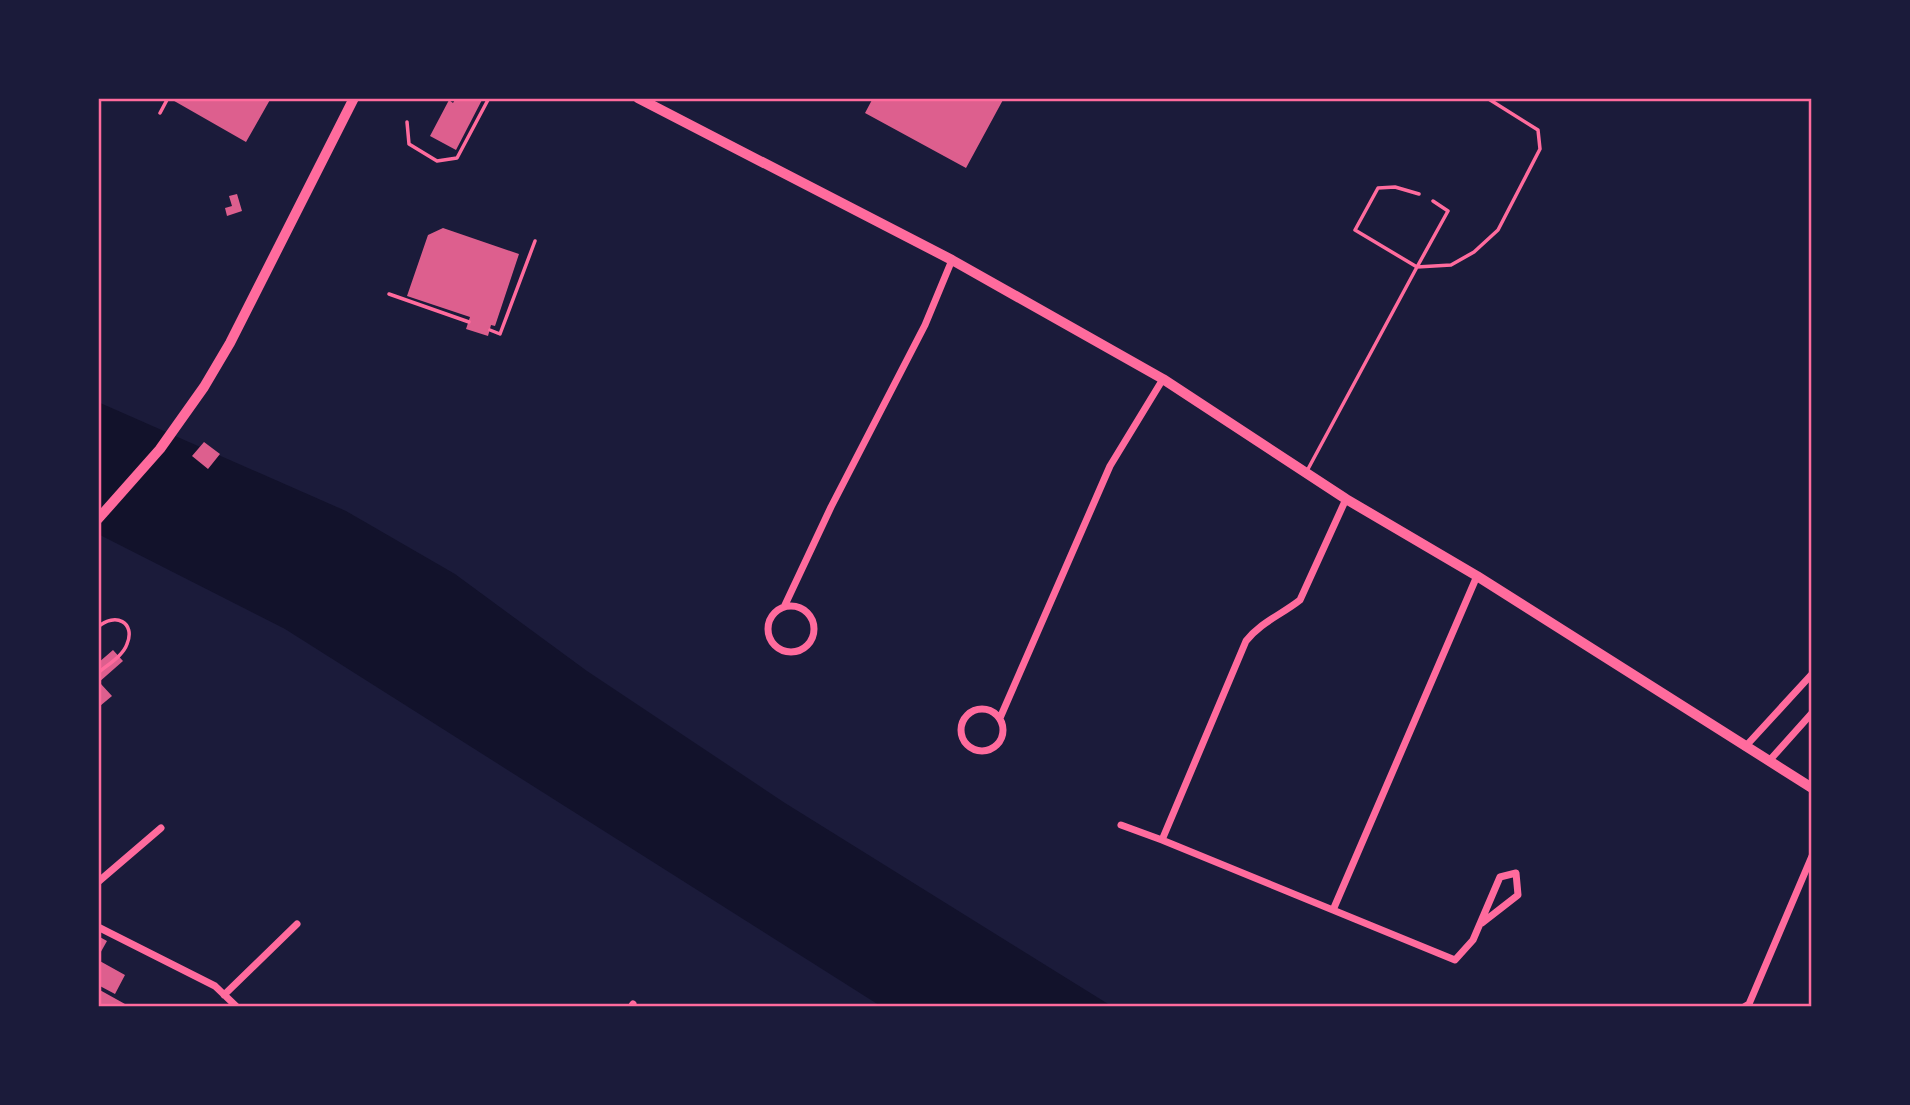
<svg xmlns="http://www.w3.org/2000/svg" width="1910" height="1105" viewBox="0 0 1910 1105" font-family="Rubik,sans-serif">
<rect width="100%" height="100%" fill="#1b1b3a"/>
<path fill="#12122b" d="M98,402L346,511L455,574L587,671L785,803L1113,1007H882L285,629L98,534Z"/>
<path fill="#dd5f8e" d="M169,98H271L246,142Z
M456,98H483L456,150L430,136L449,100L453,103Z
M873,98H1004L966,168L865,113Z
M237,194L242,211L227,216L225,208L232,206L229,196Z
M443,228L519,254L495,326L491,325L488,336L466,329L470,317L407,296L428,235Z
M204,442L220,454L208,469L192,456Z
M113,650L123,661L98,683V663Z
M101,684L112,696L100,706L98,704V687Z
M98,936L107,941L98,957Z
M98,960L125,975L115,994L98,985Z
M98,989L125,1004L124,1007H98Z"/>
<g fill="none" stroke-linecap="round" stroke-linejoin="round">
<path stroke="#ff6b9d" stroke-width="3.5" d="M160,113L168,98
M407,122L409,144L437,161L457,158L489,98
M1419,194L1395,187L1378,188L1355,230L1417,267L1448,211L1433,201
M389,294L469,322
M490,330L500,334L535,241
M1308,469L1417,267L1451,265L1474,252L1498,230L1540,149L1538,130L1487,98
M98,627C115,612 136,622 127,644C123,656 107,665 98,673"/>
<path stroke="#ff6b9d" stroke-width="7" d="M768 629a23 23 0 1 1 46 0a23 23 0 1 1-46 0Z
M784,607L831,507L925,325L952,260
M961 730a21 21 0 1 1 42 0a21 21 0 1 1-42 0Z
M1000,718L1110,466L1163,379
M1745,747L1812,674
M1769,761L1812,713
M1121,825L1162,840L1455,960L1473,940L1500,877L1516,873L1518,895L1482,923
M1162,840L1246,641C1261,622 1281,615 1300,600L1346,499
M98,882L161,828
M1333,910L1477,576
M98,927L215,986L237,1007
M224,995L297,924
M631,1007L633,1004
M1744,1007L1749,1004L1812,856"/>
<path stroke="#ff6b9d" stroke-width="10" d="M638,98L952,260L1163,379L1346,499L1477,576L1812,788
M98,519L160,449L204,387L230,343L354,98"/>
</g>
<rect width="1910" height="1105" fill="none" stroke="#1b1b3a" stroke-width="200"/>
<rect x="100" y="100" width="1710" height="905" fill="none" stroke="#ff6b9d" stroke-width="2.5"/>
</svg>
